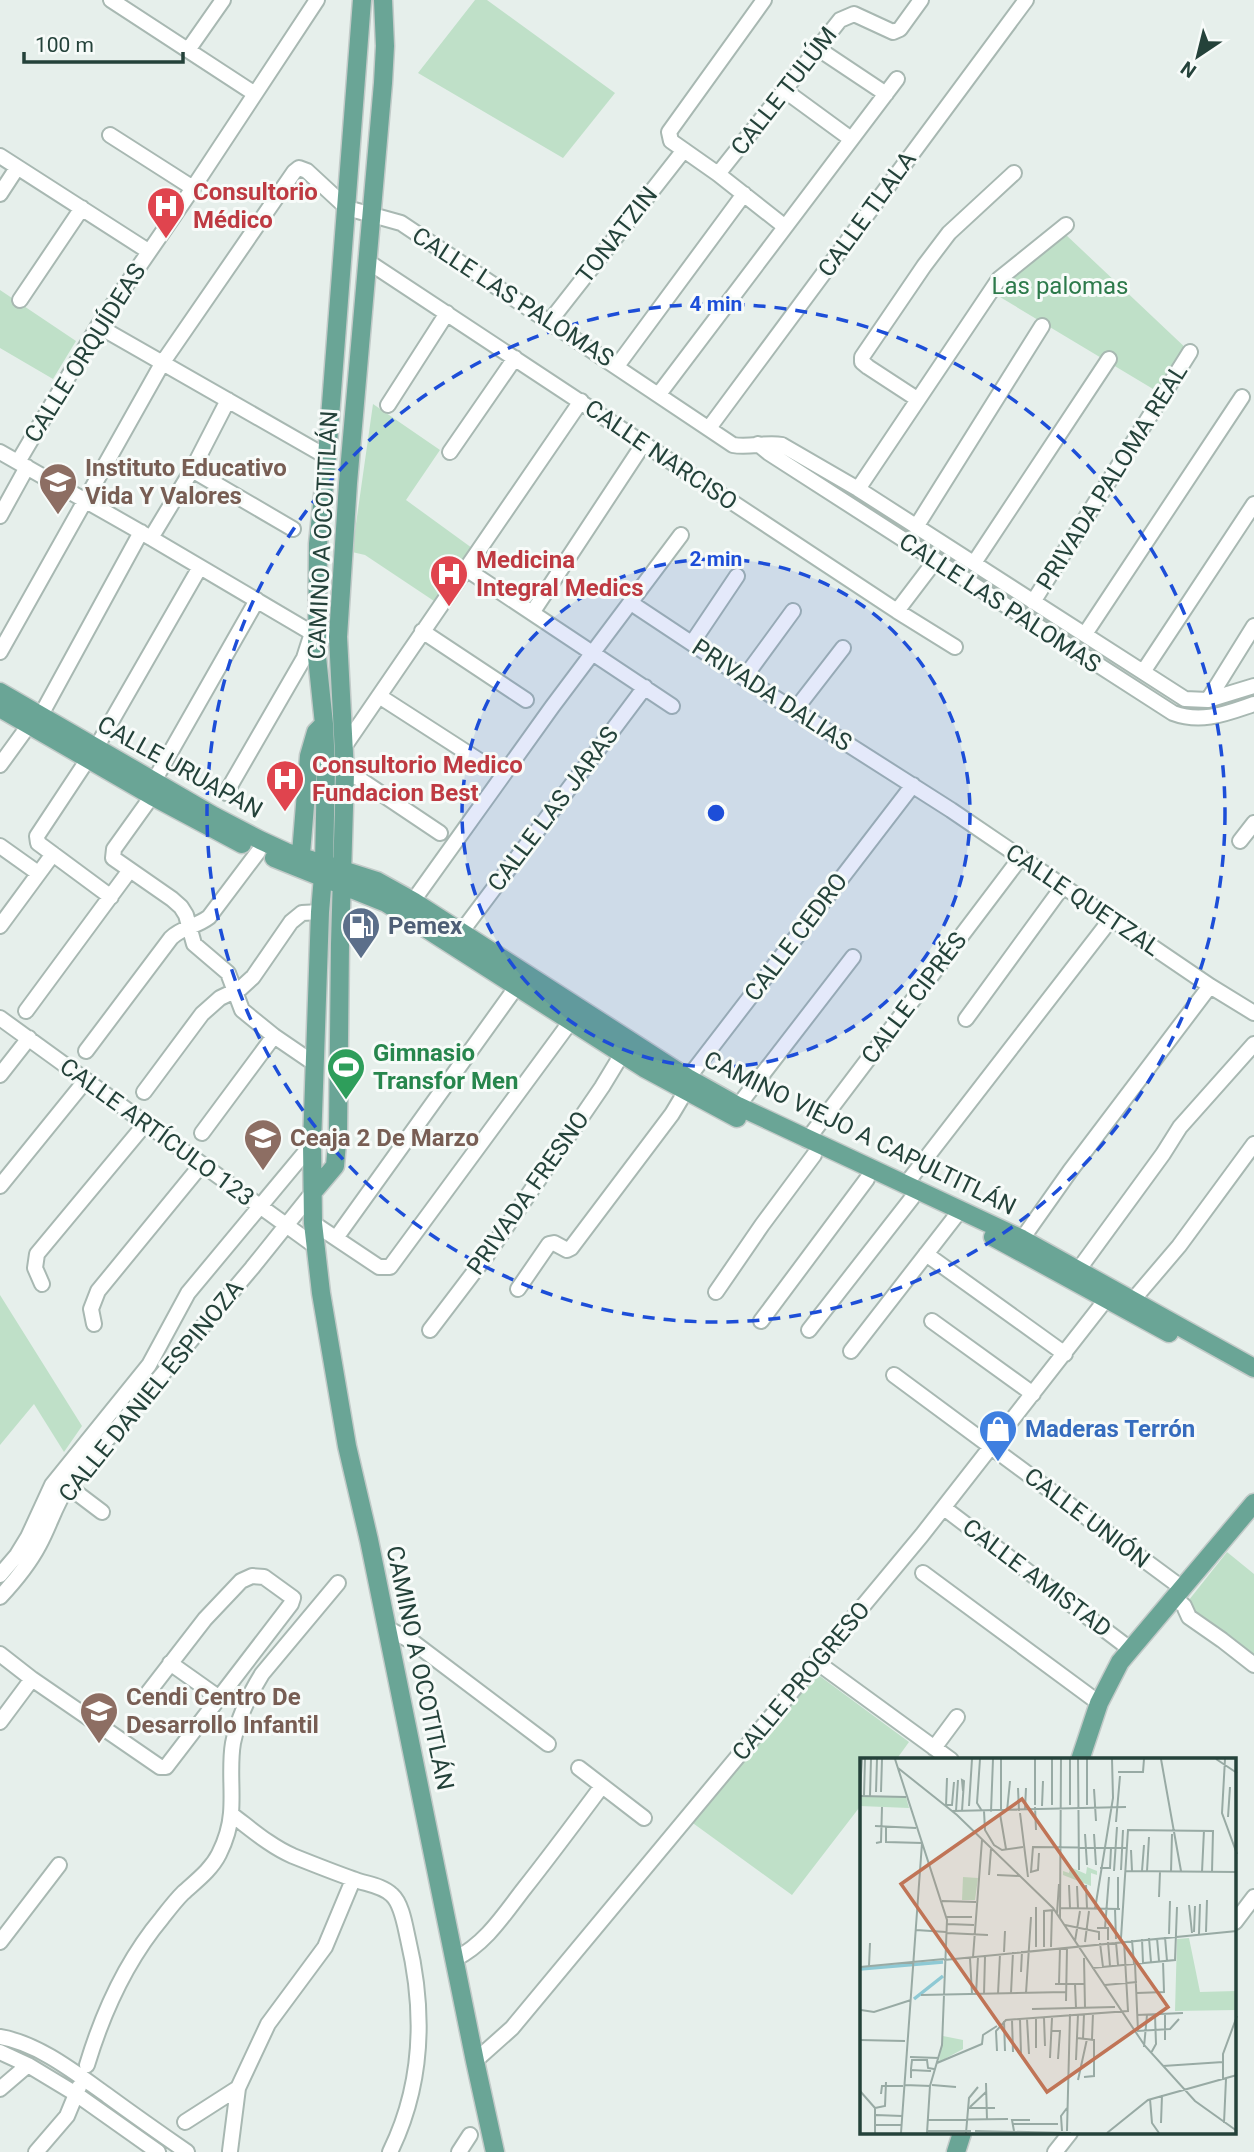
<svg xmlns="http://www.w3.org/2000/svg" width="1254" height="2152" viewBox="0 0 1254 2152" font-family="Roboto,sans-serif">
<rect width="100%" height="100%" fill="#e6efeb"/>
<path fill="#bfe0c8" d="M475,0H487L615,93L563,158L418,73Z
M1064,233L1190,352L1163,395L995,294L1004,273Z
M0,290L76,341L53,379L0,348Z
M373,404L440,450L406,500L472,548L434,601L365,555L352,552Z
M0,1295L82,1426L64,1452L34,1404L0,1445Z
M1227,1552L1254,1574V1661L1185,1605Z
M817,1674L909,1742L896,1760H862V1804L792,1895L690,1821Z"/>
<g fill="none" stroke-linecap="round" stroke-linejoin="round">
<defs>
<path id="minor" d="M111,0L255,94
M764,0L669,132L671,141L718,174L784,226
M817,48L886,94
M188,50L223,0
M784,90L851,139
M110,135L193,188
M0,156L148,251
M718,174L840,20L854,14L893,32L900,29L921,0
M0,194L17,168
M367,261L897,611L955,647
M20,300L82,208
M550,321L684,150
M98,326L327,457
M617,366L744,194
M659,394L897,79
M917,399L868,367L862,362V357L924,266L949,233L1014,173
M388,405L447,313
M709,428L1026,0
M758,444L769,453L1173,713C1202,724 1227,713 1254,704
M0,452L151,538L312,633L338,637
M450,452L515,358
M18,462L98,326L193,188L317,0
M192,470L293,529
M858,489L999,279L1066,225
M0,516L27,467
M916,527L1042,326
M151,538L192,470L228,400
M974,563L1109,359
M466,569L672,706
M1033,602L1190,352
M631,603L744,678L951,810L1210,986L1254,1013
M897,611L935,561
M532,613L644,443
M422,631L526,700
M1085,634L1242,397
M692,643L737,576
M0,652L163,362L294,172L299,168L307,171L347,208L401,223L733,445C749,448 766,442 782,445L858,489L1185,699L1208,700L1254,686
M1143,672L1254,504
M744,678L793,611
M379,696L486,765
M1208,700L1254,626
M795,710L843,648
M41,715L141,532
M344,747L581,401
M96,748L200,567
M88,759L37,836L38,843L111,897
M0,765L29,725
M345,773L358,778L440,833
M154,781L257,600
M226,793L304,658L312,633
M152,796L114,849L113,858L172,899L181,907L186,915L194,944L228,973L242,1010L274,1036L315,1064
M1240,841L1254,823
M0,846L38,873
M413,901L552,707L681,535
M0,926L53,854
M462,931L645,687
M26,1011L130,870
M0,1018L315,1246
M966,1019L1063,886
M86,1051L171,938C182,927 196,927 209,917L258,852
M0,1075L29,1038
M144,1092L202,1014L220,998L241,988L253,977L291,922L302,913L320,912
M738,1106L853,957
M202,1133L274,1036
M807,1140L1021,857
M906,1184L1111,919
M0,1186L86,1080
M313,1223L379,1267H390L571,1021
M336,1238L517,986
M1022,1239L1070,1171L1210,986
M926,1254L1065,1354
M1079,1269L1163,1154L1180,1127L1254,1044
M42,1284L35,1268L37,1254L146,1123
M518,1289L549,1244L554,1243L567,1250L571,1248L672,1114L681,1099L688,1078L913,785
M716,1292L762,1225L814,1155
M1133,1300L1179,1246L1254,1144
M761,1321L867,1179
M932,1321L1033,1394
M94,1324L91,1309L98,1291L202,1164
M430,1330L487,1255L602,1087L622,1054
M809,1330L912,1198
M851,1351L955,1217
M894,1375L1182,1588
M61,1481L102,1512
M944,1508L1130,1649
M923,1573L1099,1703
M0,1575L17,1555L28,1537L52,1485L149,1365L188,1293L312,1144
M0,1597C15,1581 29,1564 39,1545C50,1525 55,1505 68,1486L252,1268L313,1192
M1174,1597L1184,1606L1189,1617L1222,1640L1254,1665
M387,1628L413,1642L548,1744
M0,1654L32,1679L160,1767H166L291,1604L293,1598L264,1577L252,1576L241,1581L205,1619L147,1694
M170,1663L218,1697
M818,1663L951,1760
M0,1722L32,1679
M934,1748L957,1717
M579,1768L644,1818
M231,1814C251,1829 270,1846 293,1856C313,1864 333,1872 353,1879C365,1884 382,1885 392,1895C402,1904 405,1926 408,1939C425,2011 423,2085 390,2152
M1235,1922L1254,1897
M0,1942L59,1865
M455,1959C485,1944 503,1916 523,1890C550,1856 576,1821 602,1786
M0,2037C38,2043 77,2074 108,2096C134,2115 161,2134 187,2152
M0,2052L28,2065L76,2094L158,2152
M475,2061L512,2028L922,1535L1111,1293
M87,2065C103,2012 126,1961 162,1918C169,1909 175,1901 183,1893C196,1881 211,1870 219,1854C225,1842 230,1826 231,1813C233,1790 229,1766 233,1743C238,1718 249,1695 262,1674L338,1583
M0,2089L28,2065
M185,2122L238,2088
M230,2151L238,2088L268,2024L325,1947L353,1880
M36,2152L67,2116L79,2087
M459,2152L470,2135
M1055,2152L1070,2133"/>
<path id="major" d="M362,0L327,457L318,544L317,657L324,724L326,767L324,864L320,912L312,1144L313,1223L321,1293L347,1446L369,1540L475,2061L495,2152
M0,692L214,816L260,840L286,852L377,881L413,901L688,1078L738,1106L1022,1239L1254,1368
M0,708L152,796L242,844
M274,858L386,903L644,1068L737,1118
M300,866L309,756L316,732L324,724
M313,1192L335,1166L338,1131L340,944L345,773L338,637L348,483L383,83L385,46L383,0
M993,1237L1169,1333
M1080,1760L1099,1703L1120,1662L1254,1503
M956,2152L962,2133"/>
</defs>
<use href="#minor" stroke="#a8b8b2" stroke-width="18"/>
<use href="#major" stroke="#c2cac8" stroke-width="21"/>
<use href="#minor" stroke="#fff" stroke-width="14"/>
<use href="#major" stroke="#6aa596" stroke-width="18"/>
</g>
<circle cx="716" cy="813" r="254" fill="#1d4ed8" fill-opacity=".12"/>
<g fill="none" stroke="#1d4ed8" stroke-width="3.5" stroke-dasharray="12 9">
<circle cx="716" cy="813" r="254"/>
<circle cx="716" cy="813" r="509"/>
</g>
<defs>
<symbol id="hospital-pin" viewBox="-11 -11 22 30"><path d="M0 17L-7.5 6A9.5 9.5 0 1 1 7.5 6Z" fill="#e0444e" stroke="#f7fbf9"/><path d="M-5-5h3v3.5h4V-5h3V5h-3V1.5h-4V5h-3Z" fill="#fff"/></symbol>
<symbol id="university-pin" viewBox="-11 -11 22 30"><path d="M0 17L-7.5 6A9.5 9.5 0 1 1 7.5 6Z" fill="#8d6e63" stroke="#f7fbf9"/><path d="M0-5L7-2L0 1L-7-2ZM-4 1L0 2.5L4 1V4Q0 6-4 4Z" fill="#fff"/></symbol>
<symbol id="fuel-pin" viewBox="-11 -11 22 30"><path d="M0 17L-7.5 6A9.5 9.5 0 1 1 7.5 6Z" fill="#5c6f8a" stroke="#f7fbf9"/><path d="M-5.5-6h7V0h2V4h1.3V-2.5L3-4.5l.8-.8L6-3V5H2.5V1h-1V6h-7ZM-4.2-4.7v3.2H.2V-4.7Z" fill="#fff"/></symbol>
<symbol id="stadium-pin" viewBox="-11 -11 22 30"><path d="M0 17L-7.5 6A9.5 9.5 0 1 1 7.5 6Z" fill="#2e9e5b" stroke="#f7fbf9"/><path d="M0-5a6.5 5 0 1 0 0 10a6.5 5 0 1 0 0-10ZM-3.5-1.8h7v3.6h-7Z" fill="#fff"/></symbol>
<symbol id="shop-pin" viewBox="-11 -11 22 30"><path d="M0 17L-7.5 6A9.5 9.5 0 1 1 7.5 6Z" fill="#3f7fe0" stroke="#f7fbf9"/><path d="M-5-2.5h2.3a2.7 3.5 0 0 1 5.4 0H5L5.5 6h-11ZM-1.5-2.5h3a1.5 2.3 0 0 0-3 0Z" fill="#fff"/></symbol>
<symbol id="school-pin" viewBox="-11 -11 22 30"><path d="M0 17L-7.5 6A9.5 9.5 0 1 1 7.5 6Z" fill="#8d6e63" stroke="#f7fbf9"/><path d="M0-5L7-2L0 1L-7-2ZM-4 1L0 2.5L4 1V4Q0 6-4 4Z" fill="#fff"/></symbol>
</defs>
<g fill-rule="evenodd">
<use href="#hospital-pin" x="144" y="184" width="44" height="60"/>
<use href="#university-pin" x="36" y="460" width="44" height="60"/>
<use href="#hospital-pin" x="427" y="552" width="44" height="60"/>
<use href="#hospital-pin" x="263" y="757" width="44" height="60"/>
<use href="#fuel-pin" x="339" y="904" width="44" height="60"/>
<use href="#stadium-pin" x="324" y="1045" width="44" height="60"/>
<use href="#university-pin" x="241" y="1116" width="44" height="60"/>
<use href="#shop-pin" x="976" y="1407" width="44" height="60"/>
<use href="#school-pin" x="77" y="1689" width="44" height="60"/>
</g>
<g text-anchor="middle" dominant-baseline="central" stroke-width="6" stroke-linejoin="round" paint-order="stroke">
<g font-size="24" fill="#24423a" stroke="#f7fbf9">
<text transform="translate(784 91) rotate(-52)">CALLE TULÚM</text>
<text transform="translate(867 214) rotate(-54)">CALLE TLALA</text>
<text transform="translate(617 235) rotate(-52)">TONATZIN</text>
<text transform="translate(513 297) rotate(33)">CALLE LAS PALOMAS</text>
<text transform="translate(85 353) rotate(-58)">CALLE ORQUÍDEAS</text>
<text transform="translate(661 455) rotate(34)">CALLE NARCISO</text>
<text transform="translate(1112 477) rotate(-58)">PRIVADA PALOMA REAL</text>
<text transform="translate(323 535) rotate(-87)">CAMINO A OCOTITLÁN</text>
<text transform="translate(1000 603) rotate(33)">CALLE LAS PALOMAS</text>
<text transform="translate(772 695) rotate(33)">PRIVADA DALIAS</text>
<text transform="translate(180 767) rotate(29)">CALLE URUAPAN</text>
<text transform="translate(553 809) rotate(-53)">CALLE LAS JARAS</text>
<text transform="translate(1083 900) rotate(34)">CALLE QUETZAL</text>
<text transform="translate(796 937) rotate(-53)">CALLE CEDRO</text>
<text transform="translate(914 998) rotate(-53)">CALLE CIPRÉS</text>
<text transform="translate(157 1132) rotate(36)">CALLE ARTÍCULO 123</text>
<text transform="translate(860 1133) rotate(26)">CAMINO VIEJO A CAPULTITLÁN</text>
<text transform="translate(528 1193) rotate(-55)">PRIVADA FRESNO</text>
<text transform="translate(151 1391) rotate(-51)">CALLE DANIEL ESPINOZA</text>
<text transform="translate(1087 1518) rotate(37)">CALLE UNIÓN</text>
<text transform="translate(1037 1578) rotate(37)">CALLE AMISTAD</text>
<text transform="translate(420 1668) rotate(78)">CAMINO A OCOTITLÁN</text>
<text transform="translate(801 1681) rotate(-50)">CALLE PROGRESO</text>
</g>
<g font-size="24" font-weight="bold" fill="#be3a42" stroke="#f7fbf9" text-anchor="start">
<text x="193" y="192">Consultorio<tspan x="193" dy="28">Médico</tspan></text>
<text x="476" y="560">Medicina<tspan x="476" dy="28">Integral Medics</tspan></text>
<text x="312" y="765">Consultorio Medico<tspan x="312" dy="28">Fundacion Best</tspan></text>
</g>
<g font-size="24" fill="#2d7a4b" stroke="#f7fbf9">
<text x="1060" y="286">Las palomas</text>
</g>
<g font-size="24" font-weight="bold" fill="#785e54" stroke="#f7fbf9" text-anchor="start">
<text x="85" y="468">Instituto Educativo<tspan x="85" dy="28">Vida Y Valores</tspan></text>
<text x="290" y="1138">Ceaja 2 De Marzo</text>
<text x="126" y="1697">Cendi Centro De<tspan x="126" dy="28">Desarrollo Infantil</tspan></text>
</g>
<g font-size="24" font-weight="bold" fill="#4e5e75" stroke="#f7fbf9" text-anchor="start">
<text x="388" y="926">Pemex</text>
</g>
<g font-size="24" font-weight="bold" fill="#27864d" stroke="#f7fbf9" text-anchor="start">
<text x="373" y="1053">Gimnasio<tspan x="373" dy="28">Transfor Men</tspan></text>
</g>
<g font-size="24" font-weight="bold" fill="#366cbe" stroke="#f7fbf9" text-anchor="start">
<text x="1025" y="1429">Maderas Terrón</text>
</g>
</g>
<g transform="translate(860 1758)">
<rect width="376" height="376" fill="#e6efeb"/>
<path d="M0,39H46L49,50L0,48ZM210,109L226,116L227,109L237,113V117L231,115V128L203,117V113L209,115ZM103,119L118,120L115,142H102ZM329,180L340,234L376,233V252L315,253L317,181ZM83,278L103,282V291L79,304Z" fill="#bfe0c8"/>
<path fill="none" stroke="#8ec9d4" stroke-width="3.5" d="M0,211L83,204M54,241L83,218"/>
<path fill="none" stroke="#98aaa4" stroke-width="2" d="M35,1L87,162L82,287L70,328L67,375M120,1L117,45L122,53M141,1V51M175,1V47M192,1V47M210,1V47M218,1L219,112M301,1L321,113M356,1L377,15M365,1L362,55L377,96M38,10L97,57L193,150L285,288L335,343L377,373M258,14H283L284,1M158,30L159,53M234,31L236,63M0,32L2,1M16,34L17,1M21,34L22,1M0,38L46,39M4,38L5,1M10,38L11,1M86,47H92L94,24M227,47V1M86,48L87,20M109,48L112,1M182,48L183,23M175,49L176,72M165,51L166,30M92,53L266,49M96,53L98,22M102,53L104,23L102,22L103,33M124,53L125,72L134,87L142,92L163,89M147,53L150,23M131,54L133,1M160,55L168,119M140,56L146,91M368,59L370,29M256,64L260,18M15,68L56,70M26,69V84L62,85L41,375M225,76L227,107M234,76L236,107M16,85L21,84L22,49M271,92L272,113M179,95L178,112L171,114L173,89L266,90M240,110H250L251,90M261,112L263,72M254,113L257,69M265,113L377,114M282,113L284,87M287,113L289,79M311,114L312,76M342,114L344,72M129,117L131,91M137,117L160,118M258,119V151M209,127L210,150M226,127L227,150M217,128L218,150M299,139L300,114M82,143L116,144M329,147L332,175M176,149V189M201,150L260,151M235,151L253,40L252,1M255,151L256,181M197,155L199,126M86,159H112M200,160L201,1M87,166L114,167M205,167L239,174V182M237,170H248V182M245,170L249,119M56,172L86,174M334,174L335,148M346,174L347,142M87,175L128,177M309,176L310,143M339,176L340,146M305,179L307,203M261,180L268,72L353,73L352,114M289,180L291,204M297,180L299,203M282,181L283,205M272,182L274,206M215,183L220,153M225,184L229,153M248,184L250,208M256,184L258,207M240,185L243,209M184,189V153L194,152M191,189L192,152M144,194L145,173M113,199L122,82M110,200L112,236M224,200L225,250M84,202L377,173M275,206L278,273M9,208L10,185M0,209L84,201M232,210L315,202L317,149M161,214L162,193M195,226H224M199,226L200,190M215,226L216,250M245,227L277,224M151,235L153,194M166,235L171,159M277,235L304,234L303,203M116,236L118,199M124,236L125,199M138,236L140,196M61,237L206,234M206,243L207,190M172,251L255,249M1,252L14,254L51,242M305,256V282M277,257L323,255M184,260L185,288M160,261L161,295M167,261L169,296M176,261V290M152,262L153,294M144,263L145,293M192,273H200L198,301M277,273L310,271L319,261M217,280L234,282V318L224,319M223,281L224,256M232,281L233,255M0,282L45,283M284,289L287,257M137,293L136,273L146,262L268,253L264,183M291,295L296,286L295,257M50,299L79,300M190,300L192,260M216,302L218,256M77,305L122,286L123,277L137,268M303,308L363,304M51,311L52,302H67L68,310L74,311M51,320V312L71,313M218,322L227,281M363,322V296L377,258M126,325L127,362M44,327L71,328M72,327L96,329M0,333L15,350M21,336L22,328H43M290,341L292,365L299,375M110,349L126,334M15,350L25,348L26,324M108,350H135M16,357L42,358M68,362L148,361M301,365L302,337M364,365L366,321M152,366H198M15,367H42M68,373H111M115,373L211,375M154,373L152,362H170M202,373L201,358L207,350M207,373L210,256M15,375V350M106,375L109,340L118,329M247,375L288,342L377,317"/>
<path fill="#c07456" fill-opacity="0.15" stroke="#c07456" stroke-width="3.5" d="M162,41L308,249L187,334L41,126Z"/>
<rect width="376" height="376" fill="none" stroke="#24423a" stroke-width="3.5"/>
</g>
<circle cx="716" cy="813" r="10" fill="#1d4ed8" stroke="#f7fbf9" stroke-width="3.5"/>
<g font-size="21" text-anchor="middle" font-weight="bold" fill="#1d4ed8" stroke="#f7fbf9" stroke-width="6" stroke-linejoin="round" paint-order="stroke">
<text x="716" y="311">4 min</text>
<text x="716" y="566">2 min</text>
</g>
<g transform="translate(1198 56) rotate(215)" stroke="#f7fbf9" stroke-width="5" paint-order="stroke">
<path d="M0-5L12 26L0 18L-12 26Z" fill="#24423a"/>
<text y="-10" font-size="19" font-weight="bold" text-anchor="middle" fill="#24423a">N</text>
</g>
<path d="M24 52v10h159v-10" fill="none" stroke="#24423a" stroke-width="3.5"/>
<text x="35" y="52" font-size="21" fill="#24423a" stroke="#f7fbf9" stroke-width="5" paint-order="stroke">100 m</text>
</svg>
